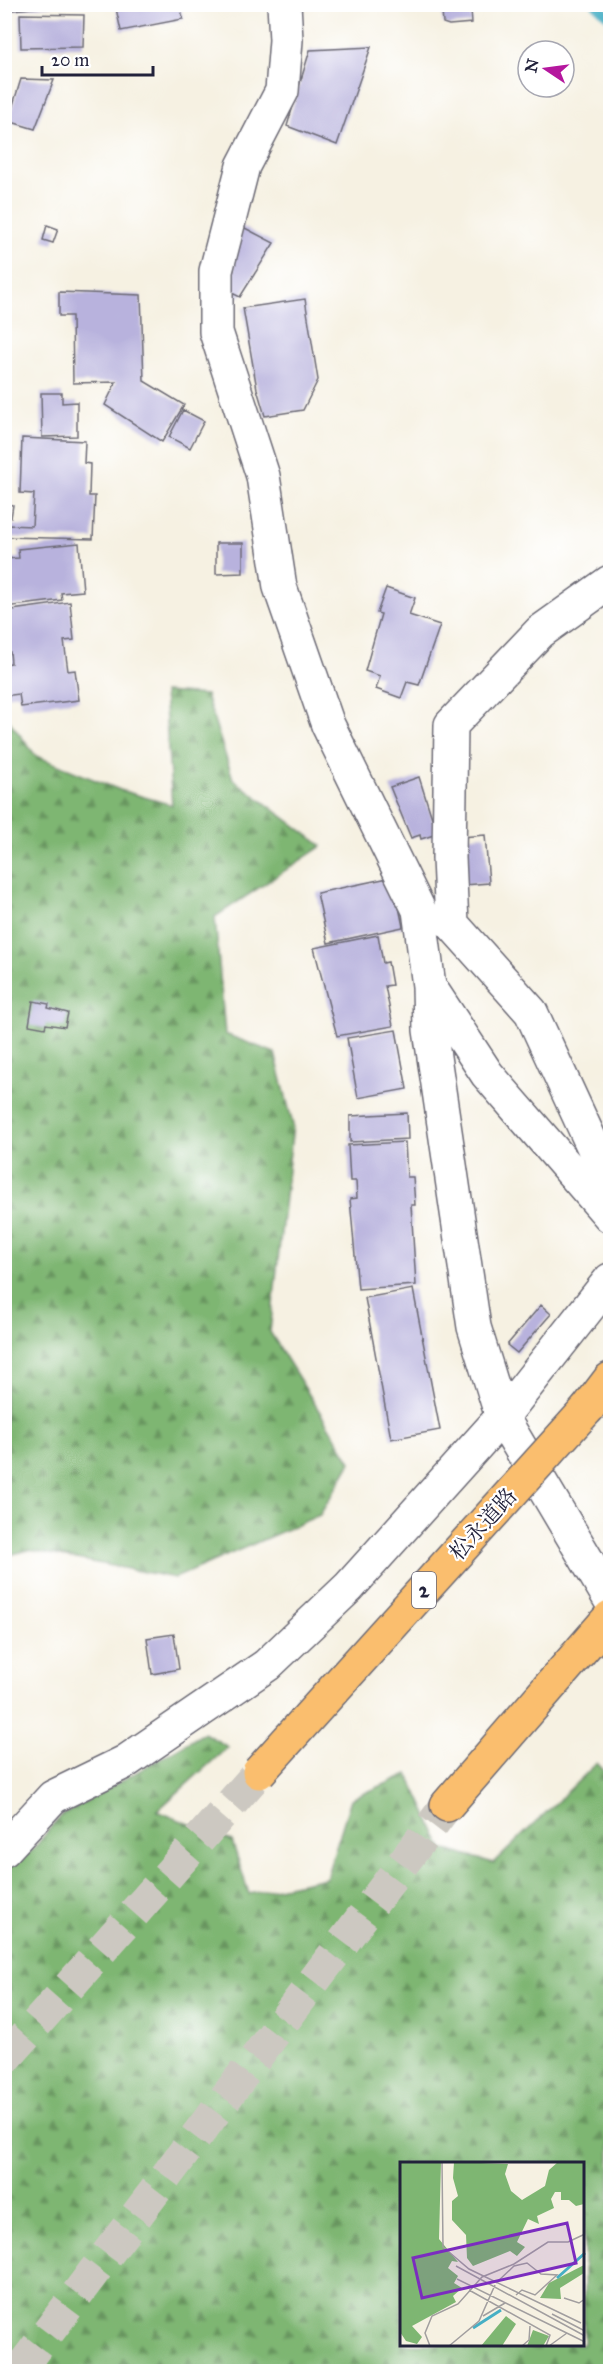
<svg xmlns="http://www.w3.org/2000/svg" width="615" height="2376" viewBox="0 0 615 2376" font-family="'IM FELL Great Primer','Noto Serif JP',serif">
<defs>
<pattern id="forest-firs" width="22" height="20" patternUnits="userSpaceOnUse" patternTransform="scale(1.5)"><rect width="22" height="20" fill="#7eb672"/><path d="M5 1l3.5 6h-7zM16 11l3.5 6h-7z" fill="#67945f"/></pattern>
</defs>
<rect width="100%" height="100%" fill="#fff"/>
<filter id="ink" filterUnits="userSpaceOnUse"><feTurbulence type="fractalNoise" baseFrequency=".0167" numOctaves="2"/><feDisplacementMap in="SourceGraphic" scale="12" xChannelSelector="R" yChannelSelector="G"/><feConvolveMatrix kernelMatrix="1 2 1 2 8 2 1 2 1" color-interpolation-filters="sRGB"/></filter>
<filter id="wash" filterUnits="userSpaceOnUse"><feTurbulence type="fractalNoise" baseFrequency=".008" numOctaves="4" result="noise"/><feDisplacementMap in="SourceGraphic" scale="24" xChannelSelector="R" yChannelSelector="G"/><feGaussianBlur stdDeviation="1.35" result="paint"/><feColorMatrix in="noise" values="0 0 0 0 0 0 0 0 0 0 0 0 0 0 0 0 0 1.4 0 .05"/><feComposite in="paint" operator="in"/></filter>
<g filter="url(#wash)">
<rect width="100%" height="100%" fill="#f6f1e2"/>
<path fill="url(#forest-firs)" stroke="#506c56" stroke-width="1.5" fill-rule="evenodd" d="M164,692L206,695L233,779L322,846L215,917L225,1034L275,1053L293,1125L270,1332L351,1462L320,1515L175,1578L29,1550L5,1556L4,714L36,756L120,790L172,805Z
M204,1733L228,1747L157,1811L232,1841L249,1894L326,1878L351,1799L408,1774L443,1849L494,1863L597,1763L610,1777V2371H5L4,1867L32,1851L59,1817ZM402,2163H584V2344H402Z"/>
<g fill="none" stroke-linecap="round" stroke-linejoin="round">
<path stroke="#46afc5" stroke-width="10" d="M596,4L610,17"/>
</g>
<g id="blocks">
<path fill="#b8b2dd" d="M12,4H52V6L13,10Z
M115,4H180L183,19L121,31Z
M471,10L472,23L449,25L443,23L442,12Z
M20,14L84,15L83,47L21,48Z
M371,47L337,145L287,126L310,50Z
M21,79L54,80L35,129L8,121Z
M47,225L58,229L53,243L43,240Z
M241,226L274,243L240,297L230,292Z
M59,292L141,295L144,381L184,405L162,442L105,405L116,382L73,383L72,316H59Z
M305,299L318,380L303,410L265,416L257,389L243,308Z
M41,393H62V403L77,402V436L42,437Z
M183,410L204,421L190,448L169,437Z
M22,438L85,441L84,463L90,464L89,496H95L93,539L6,537L7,525L32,526L34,494L20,493Z
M6,504L13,505L11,518L4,517Z
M79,543L83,591L61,593L62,600L5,607L4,559L19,558L18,549Z
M216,543H243V573L216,574Z
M386,588L415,598L409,615L440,625L419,685L407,682L401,698L376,689L380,676L365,671L381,614L377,613Z
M70,602L74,640L64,641L68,671L75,670L79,700L21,707L19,694L4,696V664L11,663L10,652H5V611Z
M419,777L437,834L421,839L420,835L411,838L390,787Z
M485,835L489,883L464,885L461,837Z
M393,877L403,927L328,943L317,893Z
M378,935L383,963L388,962L392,985L385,986L393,1026L337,1036L314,948Z
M33,1001L49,1004L48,1008L68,1013L65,1027L46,1024L45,1028L29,1025Z
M396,1030L407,1089L358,1098L347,1038Z
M407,1113L408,1139L350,1142V1116Z
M405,1142L407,1177H413L415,1205H411L416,1285L358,1289L350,1199L357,1198L356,1181H350L348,1145Z
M413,1289L440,1430L391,1439L365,1298Z
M541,1305L551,1314L517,1353L507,1345Z
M174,1634L179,1669L152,1674L147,1638Z"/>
</g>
</g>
<g filter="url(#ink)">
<use href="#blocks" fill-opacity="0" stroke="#6c6a75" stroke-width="1.5"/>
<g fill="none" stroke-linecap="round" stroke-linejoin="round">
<path stroke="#ccc8c1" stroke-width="33" stroke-dasharray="33 16" stroke-linecap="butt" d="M4,2060L259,1772
M18,2372L447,1805"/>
<defs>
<path id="street" d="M284,4L286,40L282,91L243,166L216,271V332L263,476L280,587L328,725L419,910L429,986L430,1030L474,1327L502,1417L610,1599
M610,582L540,632L451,725L449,858L452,924L531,1012L610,1183
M429,986L487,1074L610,1216
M4,1850L53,1797L125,1762L267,1665L349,1587L502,1417L610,1280"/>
<path id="highway" d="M588,1408L610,1379
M447,1805L610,1617"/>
</defs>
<use href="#street" stroke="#6c6a75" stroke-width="36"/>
<use href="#highway" stroke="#6c6a75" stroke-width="36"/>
<use href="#street" stroke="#fff" stroke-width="33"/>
<use href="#highway" stroke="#fabe6e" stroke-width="33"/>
<defs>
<path id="highway-bridge" d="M259,1772L588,1408"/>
</defs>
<use href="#highway-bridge" stroke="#6c6a75" stroke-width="36" stroke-linecap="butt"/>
<use href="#highway-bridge" stroke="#fabe6e" stroke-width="33"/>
</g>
</g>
<g text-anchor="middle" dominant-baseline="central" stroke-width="4.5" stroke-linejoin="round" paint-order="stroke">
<rect fill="#fff" stroke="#646476" stroke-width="1.5" x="412" y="1572" width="24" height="36" rx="4.5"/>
<g font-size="21" font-weight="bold" fill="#22223b">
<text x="424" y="1590">2</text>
</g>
<g font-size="22" fill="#22223b" stroke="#fff">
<text transform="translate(483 1524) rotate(-48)">松永道路</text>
</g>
</g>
<g transform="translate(400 2162)">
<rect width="184" height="184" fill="#f6f1e2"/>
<path d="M0,0H41L39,77L58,100L52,99L48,106L58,114L54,121L62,126L53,134L56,140L12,164L22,175L17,182L6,179L0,170ZM54,0L108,2L105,12L111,29L122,38L145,24L149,8L158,0H184V42L176,44L169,38H161V30H155L151,37L154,46L137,54L139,62L128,57L117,80L125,85L117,94L110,89L73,104L67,96L66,73L52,58V39L58,34L53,16ZM184,103V111L160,126L161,137L140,136L149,121ZM106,154L116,162L102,184H81ZM133,168L149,174L143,184H127Z" fill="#7eb672"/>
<path fill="none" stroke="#46afc5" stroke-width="3" d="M157,116L185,91M73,166L101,148"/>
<path fill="none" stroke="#a19e9f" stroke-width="1.5" d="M42,0L43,85L69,107L181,161M56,104L185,174M57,117L185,180M96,121L114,104L127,101L141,112L157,113L135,133L122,128L116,133M69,128L150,173L146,184M164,136L179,141L185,137M152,152L185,169M83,154L105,141M30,184L25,171L32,154L58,142L82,115L114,102L148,80H168L185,72M49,184L79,159L95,123M122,184L129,178L130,164M149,184L167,171"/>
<path fill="#7b2cbf" fill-opacity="0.15" stroke="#7b2cbf" stroke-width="3" d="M167,61L176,101L22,136L13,96Z"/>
<rect width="184" height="184" fill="none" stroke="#22223b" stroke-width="3"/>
</g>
<rect width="615" height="2376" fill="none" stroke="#fff" stroke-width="24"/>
<g transform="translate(546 69) rotate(283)"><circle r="28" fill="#ffffff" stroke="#a7a7b1" stroke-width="1.5"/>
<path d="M0-4.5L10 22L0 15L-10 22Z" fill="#b5179e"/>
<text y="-9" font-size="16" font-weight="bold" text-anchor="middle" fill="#22223b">N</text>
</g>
<path d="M42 66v9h111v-9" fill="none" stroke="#22223b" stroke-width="3"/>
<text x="51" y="66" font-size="18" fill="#22223b" stroke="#ffffff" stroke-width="4.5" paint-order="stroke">20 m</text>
</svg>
